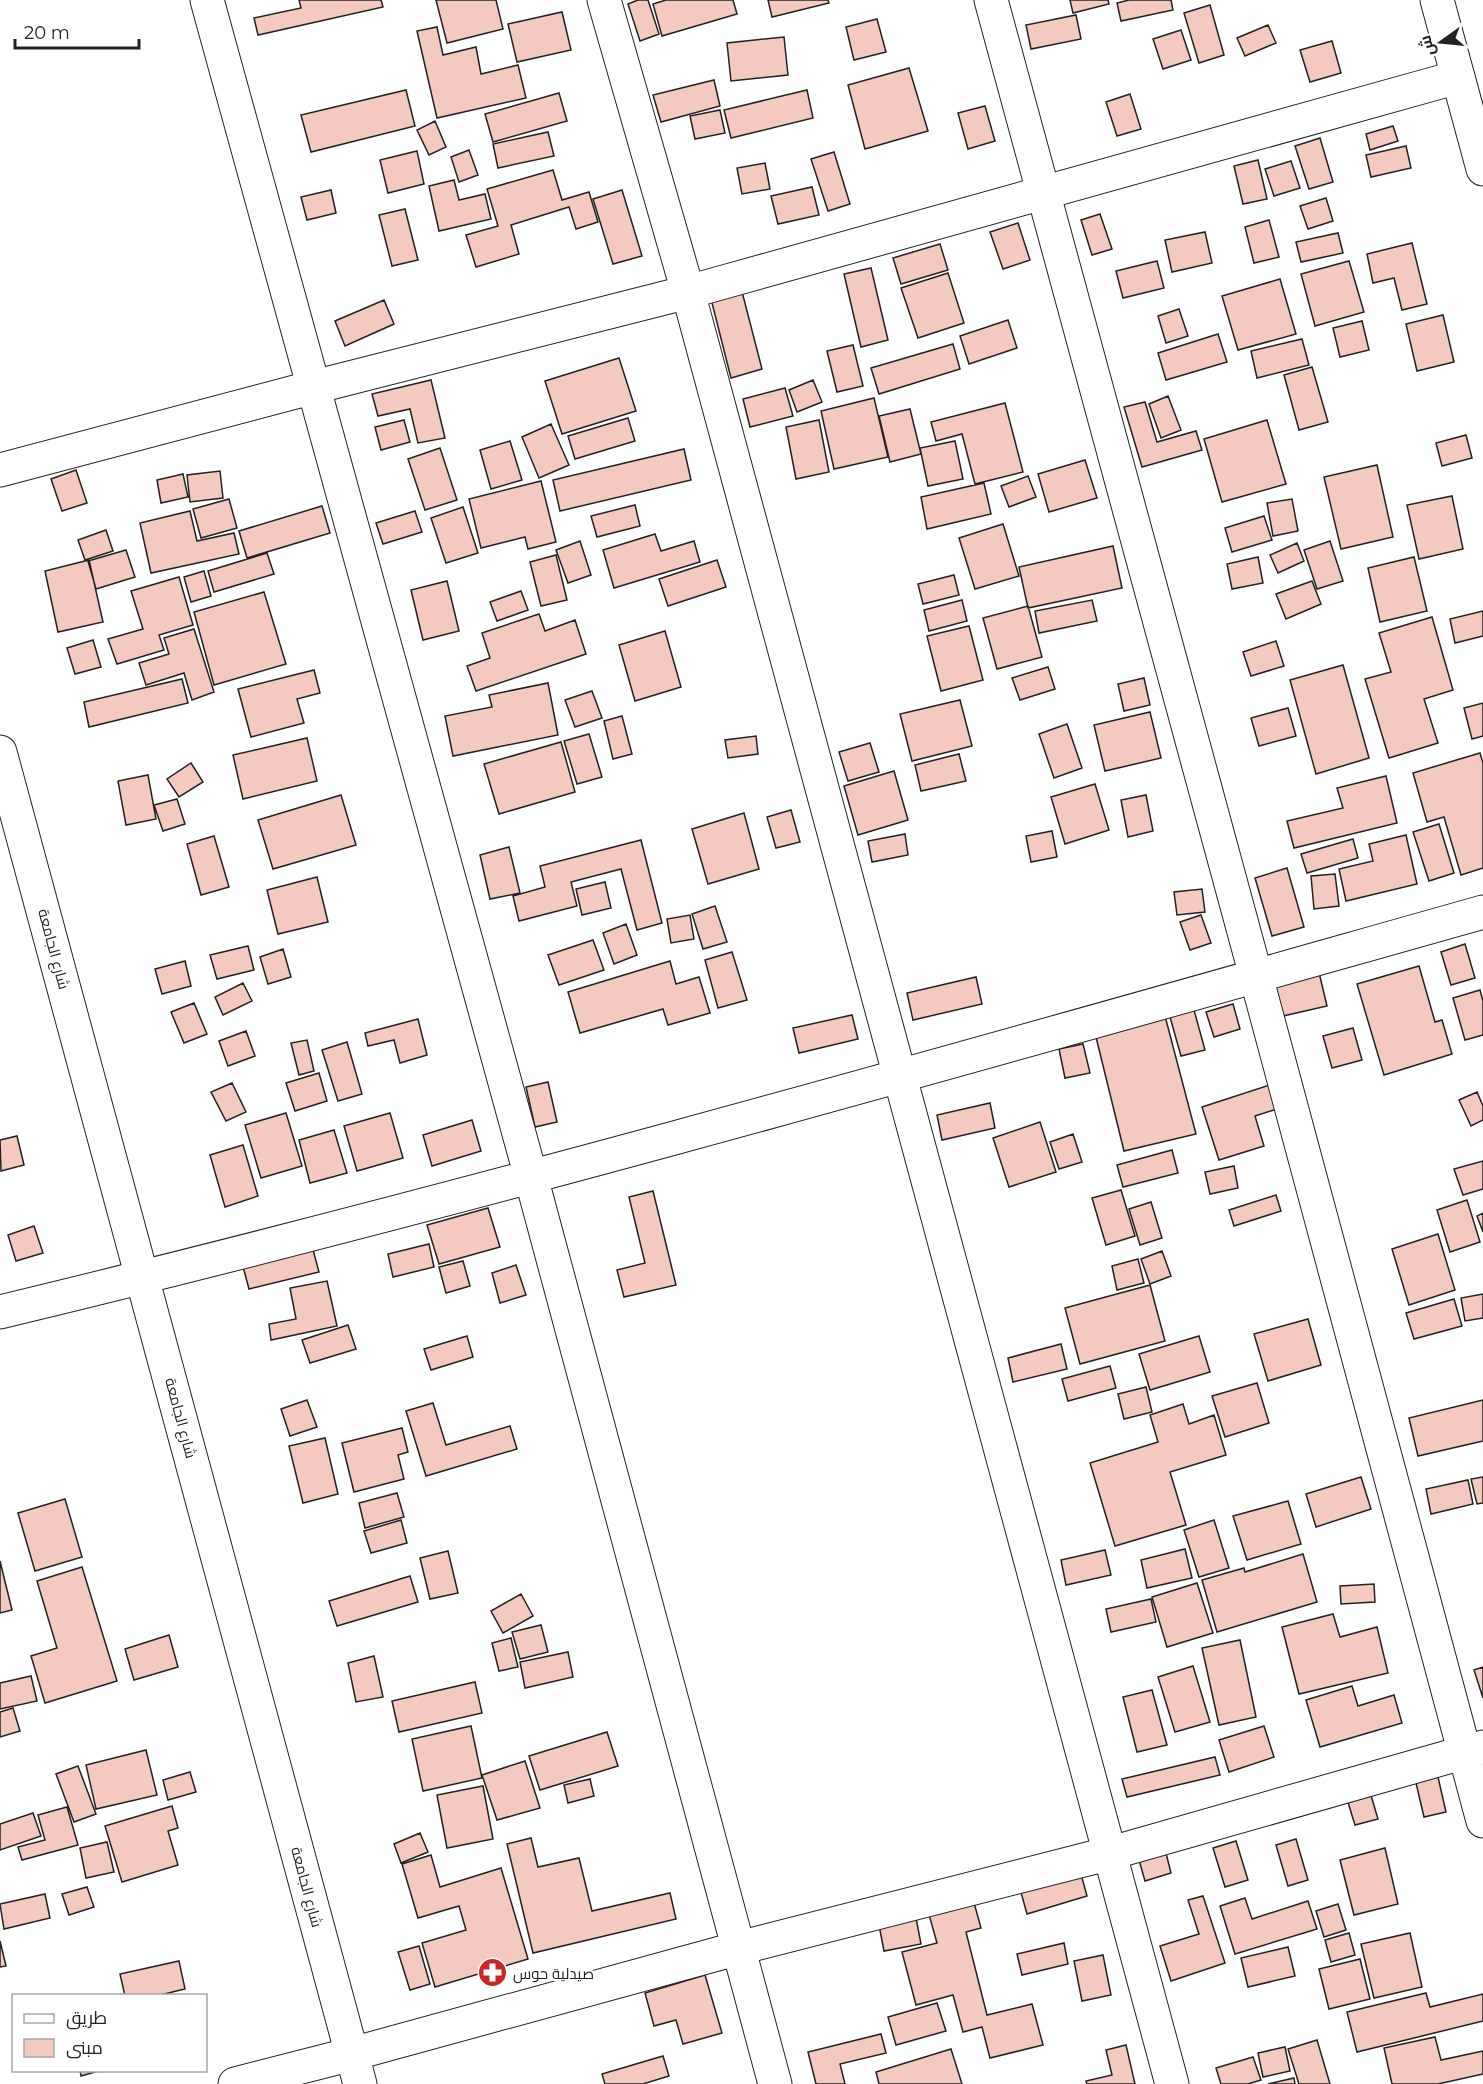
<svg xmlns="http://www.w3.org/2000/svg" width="1483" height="2084" viewBox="0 0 1483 2084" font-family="Montserrat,Cairo,sans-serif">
<rect width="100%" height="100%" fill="#fff"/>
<path fill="#f3c9c0" stroke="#222" stroke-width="1.5" d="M299,0H381L383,7L258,35L254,18L301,8Z
M436,0H496L503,29L447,43Z
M638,0H648L659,34L640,41L628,4Z
M666,0H733L737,14L662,36L653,4Z
M768,0H828L829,3L772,17Z
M1070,0H1108L1109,4L1073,13Z
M1129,0H1171L1173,10L1121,21L1117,3Z
M1210,5L1224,55L1199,63L1184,13Z
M562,12L571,50L517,62L508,24Z
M1076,15L1081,39L1031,49L1026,25Z
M877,19L886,52L854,60L846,27Z
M1268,25L1276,43L1245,56L1237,38Z
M437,27L443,55L476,47L481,74L518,65L526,98L437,118L417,31Z
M1181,30L1191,60L1163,69L1153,39Z
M784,37L788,75L731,81L727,43Z
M1332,41L1341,73L1310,82L1300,50Z
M909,68L928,131L865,149L848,85Z
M714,80L720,106L661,122L653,95Z
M406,90L415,126L311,152L301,115Z
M807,90L813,118L731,138L724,110Z
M559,93L567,121L493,142L485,114Z
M1130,94L1141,129L1117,136L1106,102Z
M985,106L995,141L968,149L958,113Z
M720,110L725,133L695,139L690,116Z
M435,121L446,147L429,155L417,130Z
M1393,126L1398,141L1370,150L1366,134Z
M548,132L554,156L498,168L493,144Z
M1320,138L1333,182L1309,189L1295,146Z
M1406,146L1411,168L1371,177L1366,155Z
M469,150L478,175L459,182L451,157Z
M417,151L424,184L388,193L380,160Z
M834,152L850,204L828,211L811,159Z
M1258,160L1267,199L1243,204L1234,166Z
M1291,161L1300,188L1274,196L1265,169Z
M765,163L770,189L742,194L737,168Z
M553,170L562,200L589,192L598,222L576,229L569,207L511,225L519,254L476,267L466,235L498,226L487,189Z
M454,180L459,200L485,194L491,219L439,231L429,186Z
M812,187L819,215L778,224L771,196Z
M331,190L336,213L307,220L301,197Z
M622,190L642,256L613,264L593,199Z
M1326,198L1333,221L1308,229L1300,206Z
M405,209L418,260L392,266L379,215Z
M1100,214L1112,249L1092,255L1081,220Z
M1269,220L1279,257L1254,263L1245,227Z
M1018,223L1030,260L1003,269L990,232Z
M1205,232L1212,263L1172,272L1165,240Z
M1338,233L1343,253L1301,262L1296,242Z
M1412,243L1427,304L1402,310L1394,278L1373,283L1367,254Z
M940,244L948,270L901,284L893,258Z
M1157,261L1164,288L1123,298L1116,271Z
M1349,261L1364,312L1315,326L1301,274Z
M871,268L888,340L861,347L844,274Z
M948,273L964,323L918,338L901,288Z
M1280,279L1296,334L1238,350L1222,296Z
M739,280L762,369L731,378L708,287Z
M384,300L394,324L345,346L335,321Z
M1179,309L1188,336L1166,343L1158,316Z
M1443,315L1454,362L1417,371L1406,324Z
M1008,320L1017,348L969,364L960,336Z
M1362,321L1369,350L1340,357L1333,328Z
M1218,334L1227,362L1166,380L1158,353Z
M1302,339L1309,365L1257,378L1251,351Z
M953,344L960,369L879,394L871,368Z
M853,345L863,386L837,392L827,351Z
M619,358L636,411L562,434L545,381Z
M1312,367L1328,422L1299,430L1284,375Z
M431,380L445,438L418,443L410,409L378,416L372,394Z
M813,380L822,402L797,412L789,390Z
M785,388L793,416L750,427L743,399Z
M1168,396L1181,430L1161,438L1149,404Z
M874,398L888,457L834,469L821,411Z
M1145,402L1157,442L1196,431L1202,450L1142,467L1124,407Z
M1005,403L1023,472L975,484L962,434L936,441L931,422Z
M910,409L921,454L890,462L879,416Z
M628,418L635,441L575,459L568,436Z
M404,420L410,442L381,450L375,427Z
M819,420L829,472L796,479L786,427Z
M1267,420L1286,484L1222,502L1204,439Z
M551,424L569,465L539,478L522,437Z
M1466,435L1472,458L1442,466L1436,443Z
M510,441L522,480L491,489L480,450Z
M955,441L963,479L928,486L920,448Z
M440,448L457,500L425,510L408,459Z
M684,449L691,480L560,511L553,480Z
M1085,460L1097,498L1049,512L1038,474Z
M1377,465L1393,537L1341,549L1324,477Z
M76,470L87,503L62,511L51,479Z
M220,471L223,498L190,502L187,475Z
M183,474L188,497L161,503L157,480Z
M1028,476L1036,497L1009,507L1001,486Z
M541,481L556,542L528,549L525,537L481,548L469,499Z
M984,483L991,514L927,529L921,497Z
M1452,496L1463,549L1419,559L1407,505Z
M229,499L237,528L201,538L193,509Z
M1292,499L1298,531L1273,536L1267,503Z
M635,505L640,526L597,537L591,516Z
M322,506L330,533L247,558L239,531Z
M463,507L478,553L446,563L431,518Z
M190,511L197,541L234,533L239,554L151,573L140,523Z
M415,511L422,532L383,544L376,523Z
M1264,516L1272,540L1232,552L1225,528Z
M1003,524L1019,576L975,589L959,538Z
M106,530L113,551L85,560L78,540Z
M655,534L661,551L694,541L700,562L614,588L603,550Z
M580,541L591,575L568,583L556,550Z
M1330,541L1343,581L1317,589L1304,550Z
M1297,543L1304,561L1278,573L1270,555Z
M1113,546L1122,588L1028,608L1019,567Z
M126,550L135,577L96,589L88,561Z
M267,553L274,574L214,592L208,571Z
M556,555L567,600L541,606L530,562Z
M1258,557L1263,583L1232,589L1227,564Z
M1414,557L1427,611L1380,622L1368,568Z
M89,560L103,622L58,632L45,571Z
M717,560L726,587L668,606L659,579Z
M204,571L211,596L191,602L184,577Z
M954,575L959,595L923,604L918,584Z
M179,577L193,625L159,635L164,650L117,664L108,639L143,629L131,591Z
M447,581L459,631L423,640L411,590Z
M1312,581L1321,604L1286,619L1276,594Z
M521,591L528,610L497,621L490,602Z
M264,592L286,664L214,685L194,612Z
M962,600L967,621L929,631L924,610Z
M1092,600L1097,621L1039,633L1035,611Z
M1028,606L1042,657L997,669L983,618Z
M1483,611V636L1455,643L1450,619Z
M539,614L545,631L575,620L586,654L476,691L467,666L490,658L482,633Z
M1432,617L1453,690L1424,699L1438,743L1389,758L1365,679L1391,672L1379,633Z
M969,626L983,680L941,691L927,636Z
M194,629L214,692L192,700L184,673L146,685L139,663L169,654L164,638Z
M665,631L681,687L635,701L619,645Z
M93,640L101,667L75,674L67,648Z
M1276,641L1284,666L1251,676L1243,652Z
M1343,665L1369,758L1316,774L1290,680Z
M1048,667L1055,689L1020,700L1012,678Z
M314,670L320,693L297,699L304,723L251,737L238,689Z
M1144,678L1150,705L1124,711L1118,684Z
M182,679L188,703L89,727L84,702Z
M548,683L558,735L453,756L445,716L492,707L489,695Z
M592,691L602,718L575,727L565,700Z
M960,700L972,746L912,761L900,714Z
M1483,703V736L1472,739L1464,708Z
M1288,708L1296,736L1259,746L1251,718Z
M1150,712L1161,758L1105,771L1094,725Z
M622,716L632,754L613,759L604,721Z
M1067,724L1082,768L1054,778L1039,734Z
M589,734L602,777L577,784L564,741Z
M756,736L758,754L728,758L725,740Z
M307,738L317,781L243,799L233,755Z
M561,742L575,792L499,814L484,764Z
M870,743L879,772L848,781L839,752Z
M1480,753L1483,763V868L1461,875L1444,817L1427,822L1413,773Z
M959,754L966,781L921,791L915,765Z
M191,763L203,782L179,797L167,779Z
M894,771L908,820L858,835L844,786Z
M148,775L156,819L126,825L118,781Z
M1386,776L1397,823L1294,848L1287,821L1343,808L1337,788Z
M1095,784L1109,830L1065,844L1051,797Z
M341,795L356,845L273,869L258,820Z
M1146,795L1153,831L1128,837L1121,800Z
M177,799L185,824L163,831L154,805Z
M791,810L800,842L776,848L767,817Z
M744,813L759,869L708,884L692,829Z
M1439,824L1454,873L1429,881L1413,832Z
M1052,831L1057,857L1031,862L1026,836Z
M905,834L908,855L872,862L868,841Z
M1406,835L1417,884L1346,901L1339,869L1373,861L1369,844Z
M214,836L229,887L201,895L187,844Z
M1353,839L1358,858L1307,873L1301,854Z
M641,840L662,923L637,930L621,869L571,882L577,906L519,921L513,896L545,887L540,866Z
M509,847L520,893L490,899L480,855Z
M1287,868L1304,927L1272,936L1255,878Z
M1335,874L1339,906L1314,909L1311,876Z
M317,877L328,922L278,934L267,890Z
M605,882L611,908L582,915L576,889Z
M1202,889L1205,912L1177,915L1174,892Z
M715,906L727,942L703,949L692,914Z
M690,915L694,939L671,943L667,919Z
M1201,915L1211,943L1190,950L1180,922Z
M626,924L637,955L614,964L603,933Z
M593,940L604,970L559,985L548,955Z
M1465,944L1475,978L1451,985L1441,952Z
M248,946L254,970L217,979L210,955Z
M283,949L291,977L268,984L260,957Z
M732,952L747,1000L718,1008L705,960Z
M185,961L191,986L162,994L155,969Z
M670,961L676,984L699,977L710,1013L668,1025L663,1009L580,1033L568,992Z
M1317,964L1327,1006L1283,1016L1272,975Z
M1419,966L1435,1022L1442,1020L1452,1054L1384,1075L1357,984Z
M976,977L982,1004L913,1020L907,993Z
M243,983L252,1001L223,1015L215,997Z
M1480,990L1483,1001V1035L1465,1040L1453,998Z
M194,1003L207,1034L184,1043L171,1012Z
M1233,1004L1240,1029L1214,1037L1206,1012Z
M1194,1010L1205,1050L1181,1056L1170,1017Z
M852,1015L858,1039L799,1053L793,1028Z
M1165,1016L1196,1134L1124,1151L1095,1033Z
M418,1019L427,1055L400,1063L394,1040L368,1046L365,1033Z
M1353,1028L1362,1060L1332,1068L1323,1036Z
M246,1031L255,1056L228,1066L219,1041Z
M307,1040L314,1071L299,1075L291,1043Z
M347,1042L362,1094L338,1101L322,1050Z
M1083,1044L1090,1073L1065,1078L1059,1049Z
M319,1073L327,1101L295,1111L286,1083Z
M548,1082L557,1122L535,1127L526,1087Z
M232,1083L246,1112L226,1121L211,1092Z
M1273,1084L1280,1108L1255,1116L1264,1146L1219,1160L1202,1107Z
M1477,1092L1483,1106V1120L1471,1126L1459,1100Z
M990,1103L995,1128L942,1140L937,1115Z
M286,1113L302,1166L261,1178L245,1125Z
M390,1113L403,1158L357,1171L344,1126Z
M472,1120L481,1151L432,1166L423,1135Z
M1040,1122L1056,1172L1009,1187L993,1138Z
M334,1130L347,1173L310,1183L299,1140Z
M1073,1134L1082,1162L1059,1169L1050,1142Z
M17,1136L24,1165L1,1171L0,1140Z
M243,1145L258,1196L225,1207L210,1155Z
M1172,1150L1178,1173L1123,1187L1117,1165Z
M1483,1161V1189L1463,1195L1454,1169Z
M1234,1166L1238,1188L1210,1194L1205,1172Z
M1121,1190L1135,1236L1106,1245L1092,1198Z
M653,1191L676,1285L624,1297L617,1270L645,1263L629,1197Z
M1276,1195L1281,1211L1234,1226L1229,1210Z
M1467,1200L1480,1242L1450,1252L1437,1210Z
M1151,1202L1162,1238L1140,1245L1129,1209Z
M488,1208L500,1247L439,1264L427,1225Z
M1483,1213V1232L1477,1216Z
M34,1226L43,1253L16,1261L8,1235Z
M1438,1234L1455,1290L1409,1305L1392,1249Z
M429,1244L434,1267L393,1277L388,1254Z
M312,1246L319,1272L249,1289L242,1263Z
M1162,1251L1171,1276L1150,1284L1141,1259Z
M1138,1259L1144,1283L1117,1290L1112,1266Z
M463,1261L470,1286L446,1293L439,1267Z
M516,1265L526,1295L500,1303L492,1273Z
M327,1281L337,1326L271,1340L269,1324L296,1319L290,1288Z
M1150,1285L1165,1341L1080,1364L1065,1308Z
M1483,1294V1318L1465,1321L1461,1298Z
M1454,1299L1462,1326L1414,1339L1406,1313Z
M1308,1319L1321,1365L1268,1381L1254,1334Z
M348,1325L356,1349L310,1363L302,1340Z
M467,1336L473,1357L431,1370L424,1349Z
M1199,1336L1210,1372L1150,1390L1139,1354Z
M1061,1344L1067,1369L1013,1382L1008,1358Z
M1110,1366L1116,1388L1068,1401L1062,1379Z
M1257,1383L1269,1423L1225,1437L1212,1396Z
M1146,1387L1152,1412L1124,1419L1118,1394Z
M307,1400L317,1427L290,1436L281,1409Z
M1483,1400V1441L1418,1456L1409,1418Z
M433,1403L446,1445L510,1426L517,1449L426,1476L406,1411Z
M1183,1404L1189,1424L1214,1415L1226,1455L1170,1472L1186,1525L1115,1546L1090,1463L1158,1442L1150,1415Z
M402,1428L408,1452L398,1455L404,1479L354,1492L342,1443Z
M325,1438L338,1494L303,1503L289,1446Z
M1361,1477L1371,1509L1316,1527L1306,1494Z
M1483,1477V1503L1477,1504L1471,1479Z
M1468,1480L1473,1504L1431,1514L1426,1489Z
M397,1493L404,1517L365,1528L359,1503Z
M65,1499L82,1557L35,1571L18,1513Z
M1288,1501L1301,1544L1247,1560L1233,1516Z
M401,1520L407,1543L371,1553L364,1531Z
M1214,1520L1229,1568L1199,1577L1184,1530Z
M1185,1549L1192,1578L1147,1588L1141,1560Z
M1105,1550L1111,1575L1066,1585L1061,1560Z
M448,1551L458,1593L430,1599L420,1558Z
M1303,1554L1317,1602L1217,1632L1202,1580L1244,1568L1245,1572Z
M0,1561L12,1610L0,1613Z
M82,1567L117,1681L45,1703L31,1656L57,1648L37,1581Z
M410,1576L418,1602L337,1626L329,1601Z
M1197,1583L1213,1633L1167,1647L1152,1597Z
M1374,1584L1375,1602L1341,1604L1340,1586Z
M521,1594L533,1616L503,1633L491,1611Z
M1151,1599L1156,1622L1111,1632L1106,1609Z
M1333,1614L1340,1637L1377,1627L1388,1673L1299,1694L1282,1627Z
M541,1625L548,1652L520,1659L512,1632Z
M169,1635L178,1667L134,1680L125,1649Z
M511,1638L518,1667L499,1671L492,1643Z
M1240,1640L1256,1717L1219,1725L1202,1648Z
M568,1652L573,1677L525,1688L520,1662Z
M374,1656L383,1697L356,1702L348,1663Z
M1193,1666L1210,1722L1175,1732L1158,1677Z
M1483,1667V1698L1474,1670Z
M31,1676L37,1701L0,1709V1683Z
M475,1682L482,1713L399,1732L392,1701Z
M1352,1686L1358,1706L1394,1695L1402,1723L1320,1747L1306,1700Z
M1152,1690L1167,1745L1137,1752L1123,1697Z
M13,1708L20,1731L0,1737V1712Z
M471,1726L482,1778L423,1791L412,1739Z
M1264,1726L1274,1757L1229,1772L1219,1740Z
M607,1732L618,1766L540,1790L529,1756Z
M146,1750L157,1795L96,1809L86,1765Z
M1215,1757L1220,1775L1127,1797L1122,1779Z
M525,1761L540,1808L497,1820L482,1775Z
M78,1766L96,1814L74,1822L56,1774Z
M190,1772L196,1792L168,1800L163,1780Z
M1438,1777L1446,1812L1424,1817L1416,1783Z
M590,1779L594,1796L568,1803L564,1785Z
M483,1786L493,1839L447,1848L437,1795Z
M1370,1792L1378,1819L1355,1825L1347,1799Z
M172,1806L178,1828L168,1831L178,1865L122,1882L105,1826Z
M67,1807L78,1845L22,1860L18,1847L45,1840L38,1815Z
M33,1813L41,1836L0,1850V1824Z
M420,1833L428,1852L401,1863L394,1844Z
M531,1838L538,1867L579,1858L592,1911L670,1893L676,1919L533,1953L507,1844Z
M1296,1839L1308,1880L1288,1886L1276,1845Z
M1236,1841L1248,1880L1225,1887L1213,1848Z
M107,1842L114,1872L86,1878L80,1848Z
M1385,1848L1398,1904L1354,1915L1340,1860Z
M1166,1853L1171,1873L1145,1881L1139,1860Z
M431,1855L440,1887L501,1868L528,1959L435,1987L422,1943L466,1930L459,1906L418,1918L402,1864Z
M1079,1867L1087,1896L1027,1914L1019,1885Z
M87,1887L94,1907L69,1915L62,1894Z
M45,1894L50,1918L4,1929L0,1904Z
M1203,1896L1225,1963L1171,1981L1160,1946L1199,1934L1188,1900Z
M1245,1898L1252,1919L1308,1901L1317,1929L1235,1954L1220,1906Z
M973,1899L981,1928L966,1932L987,2015L1032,2004L1043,2045L990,2058L982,2027L963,2032L953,1995L916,2005L902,1952L937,1943L928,1911Z
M1338,1904L1346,1930L1324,1937L1316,1911Z
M916,1918L921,1944L884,1951L879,1925Z
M1349,1933L1355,1955L1331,1962L1325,1940Z
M1410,1933L1422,1987L1374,1998L1361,1944Z
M0,1941L6,1966L0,1967Z
M1064,1943L1068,1964L1022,1975L1017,1954Z
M419,1946L430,1984L410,1990L398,1952Z
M1288,1947L1295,1976L1248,1987L1241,1958Z
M1103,1955L1111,1995L1082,2001L1074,1961Z
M1360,1959L1370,1999L1329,2009L1319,1969Z
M179,1961L185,1989L156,1996H125L120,1974Z
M705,1975L722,2033L683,2044L676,2020L654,2026L645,1993Z
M1426,1993L1430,2007L1483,1994V2021L1357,2052L1347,2012Z
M937,2003L946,2031L896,2045L888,2017Z
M881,2034L886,2053L840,2064L845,2084H816L808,2052Z
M1435,2037L1441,2060L1483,2051V2074L1438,2084H1392L1384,2048Z
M1317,2040L1330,2084H1299L1288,2049Z
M1126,2045L1135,2084H1087L1086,2081L1112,2075L1106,2050Z
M1285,2047L1290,2071L1263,2077L1258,2053Z
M951,2049L962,2084H879L876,2072Z
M663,2056L669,2076L643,2084H605L602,2074Z
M1253,2057L1261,2080L1248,2084H1221L1216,2068Z
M80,2070H102L81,2076Z
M1294,2078L1295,2084H1268Z"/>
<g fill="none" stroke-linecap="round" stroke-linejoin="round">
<defs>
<path id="street" d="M207,0L531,1177L775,2084
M604,0L688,292L1172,2084
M991,0L1256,976L1483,1821
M0,470L314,387L688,292L1458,77
M0,1312C498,1192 990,1051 1483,912
M235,2084L352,2054L739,1948L1111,1853L1483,1747"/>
<path id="secondary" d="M1437,0L1483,169
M0,752L360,2084"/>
</defs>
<use href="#street" stroke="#222" stroke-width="35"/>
<use href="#secondary" stroke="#222" stroke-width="35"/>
<use href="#street" stroke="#fff" stroke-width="33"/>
<use href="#secondary" stroke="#fff" stroke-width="33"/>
</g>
<defs>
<symbol id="pharmacy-disc" viewBox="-11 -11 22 22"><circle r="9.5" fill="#c62828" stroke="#fff"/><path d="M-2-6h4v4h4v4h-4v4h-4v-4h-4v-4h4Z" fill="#fff"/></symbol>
</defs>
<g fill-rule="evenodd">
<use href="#pharmacy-disc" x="476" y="1956" width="33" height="33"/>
</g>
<g text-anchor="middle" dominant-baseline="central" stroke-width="4.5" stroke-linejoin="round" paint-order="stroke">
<g font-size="15" fill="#222" stroke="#fff">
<text transform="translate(54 949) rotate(75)">شارع الجامعة</text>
<text transform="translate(181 1418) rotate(75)">شارع الجامعة</text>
<text transform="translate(307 1887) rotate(75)">شارع الجامعة</text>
</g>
<g font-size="15" fill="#222" stroke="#fff" text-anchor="start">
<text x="513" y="1973">صيدلية حوس</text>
</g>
</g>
<rect x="12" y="1994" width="195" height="78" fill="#ffffff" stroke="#a7a7a7" stroke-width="1.5"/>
<rect x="24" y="2014" width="30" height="9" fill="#ffffff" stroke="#a7a7a7" stroke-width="1.5"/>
<text x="66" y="2024" font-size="18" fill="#222222">طريق</text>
<rect x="24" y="2039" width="30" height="18" fill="#f3c9c0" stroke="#a7a7a7" stroke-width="1.5"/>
<text x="66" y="2054" font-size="18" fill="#222222">مبنى</text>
<g transform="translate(1441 42) rotate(255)" stroke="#ffffff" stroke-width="4.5" paint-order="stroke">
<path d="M0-4.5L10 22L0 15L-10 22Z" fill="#222222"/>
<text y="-9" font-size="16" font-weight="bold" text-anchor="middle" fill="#222222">ش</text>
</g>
<path d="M15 39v9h124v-9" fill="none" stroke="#222222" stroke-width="3"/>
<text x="24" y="39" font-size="18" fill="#222222" stroke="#ffffff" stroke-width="4.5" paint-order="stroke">20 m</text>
</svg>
